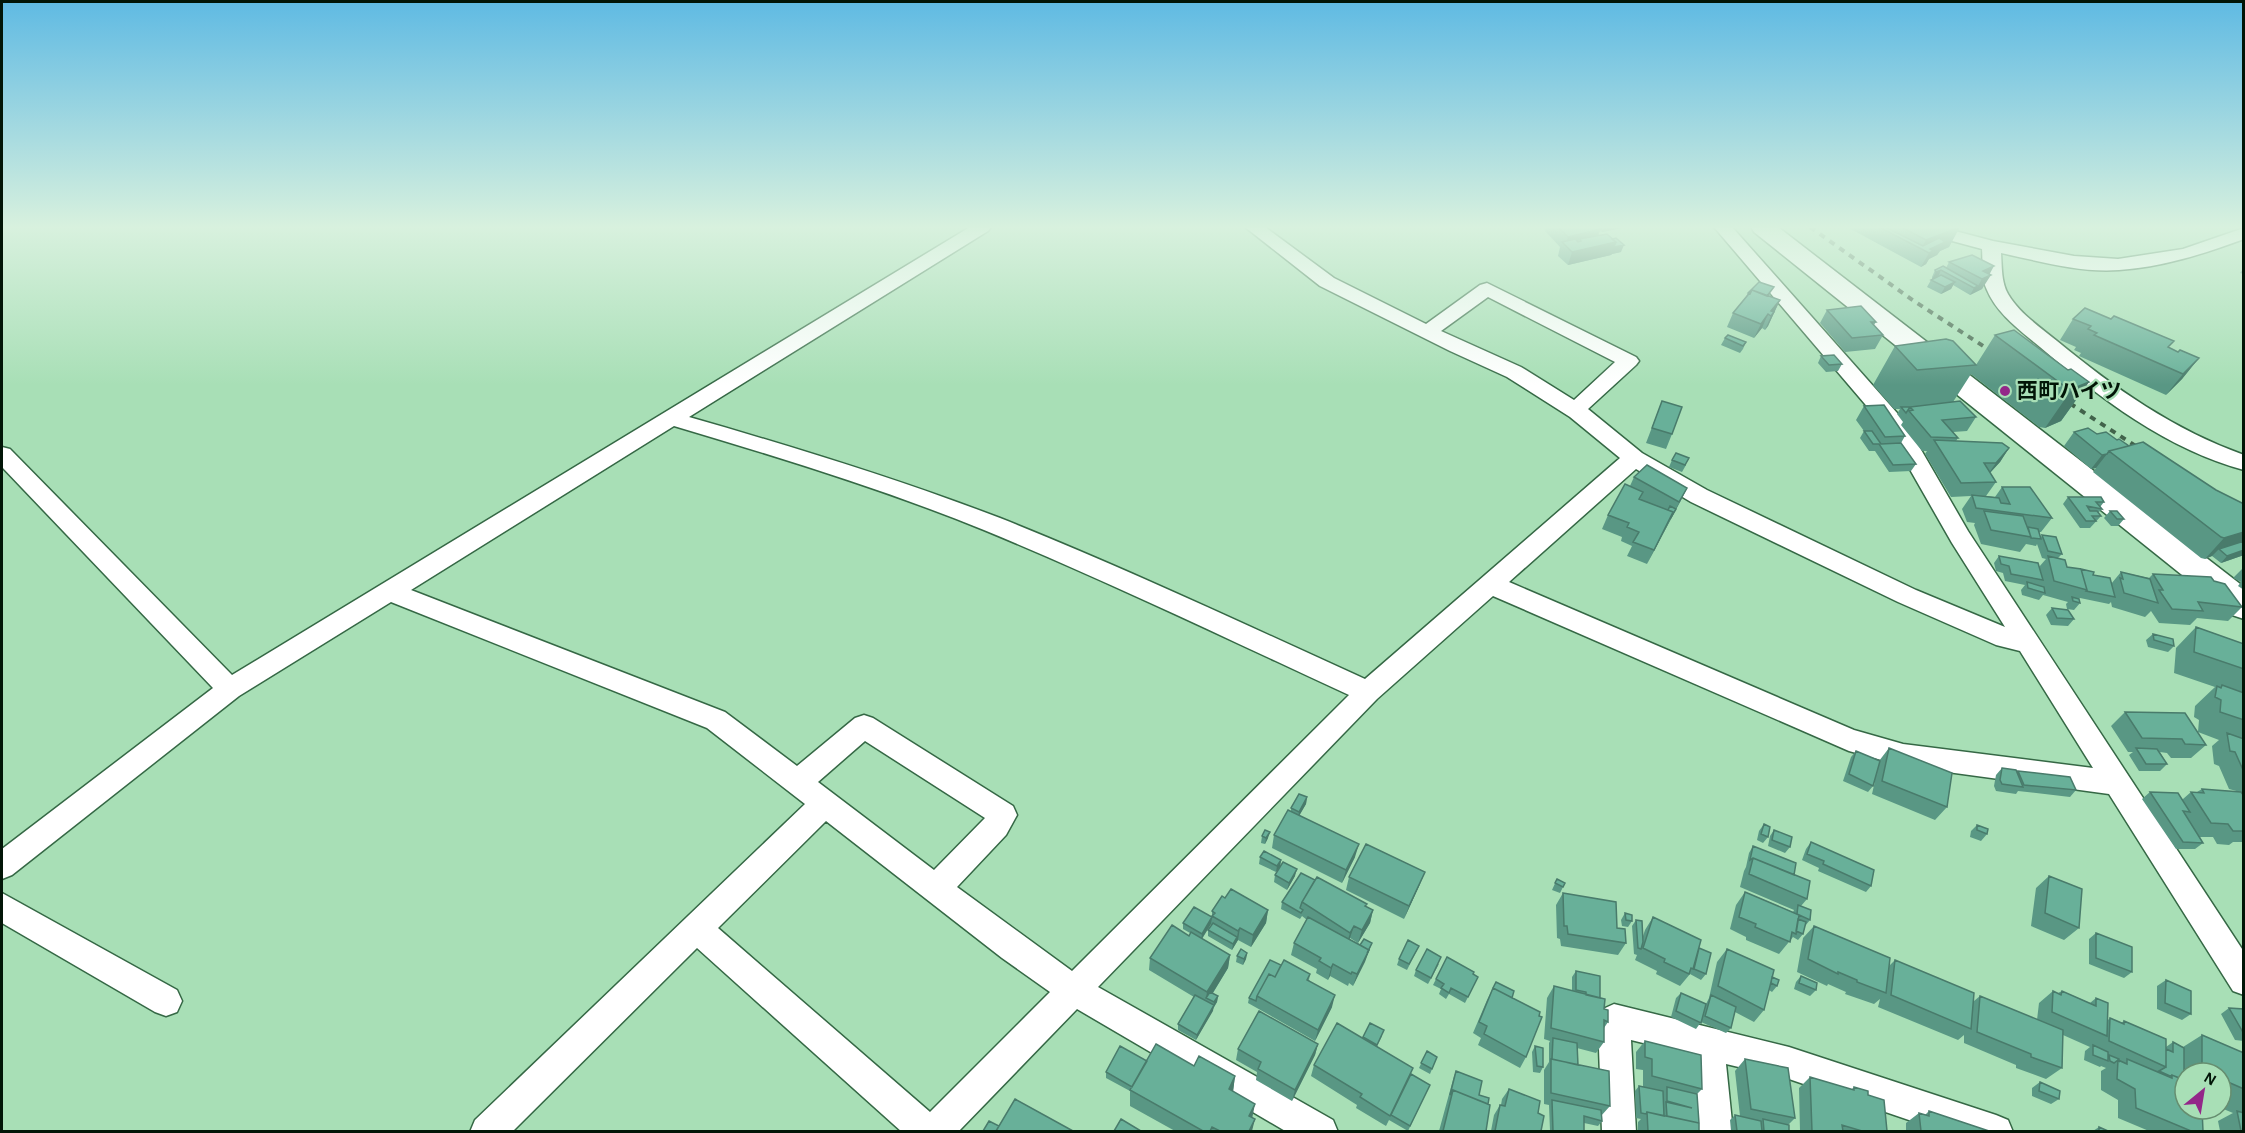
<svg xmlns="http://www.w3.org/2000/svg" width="2245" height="1133" viewBox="0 0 2245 1133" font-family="'Alegreya Sans','Noto Sans JP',sans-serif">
<rect width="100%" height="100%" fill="#a8dfb6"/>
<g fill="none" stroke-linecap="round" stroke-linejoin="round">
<defs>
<path id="street" d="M970,227H991L988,231L689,417C794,447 898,479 1000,518C1123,567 1244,624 1365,679L1620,458L1570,417L1507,377L1450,351L1320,286L1245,227H1265L1334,278L1426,324L1480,285L1487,283L1636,357L1639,361L1636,365L1588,409L1642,453L1707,490L1916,590L2005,627L1952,543L1888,431L1714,227H1732L1905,422L1968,531L2244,952V995L2233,991L2109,794L1903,766L1849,751L1493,596L1377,699L1098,987L1333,1120L1338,1132H1287L1077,1009L958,1132H902L697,948L512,1132H470L475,1120L805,804L707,728L391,602L239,696L12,875L2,879V849L213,688L2,467V447L10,449L232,675ZM1488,297L1615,362L1574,400L1521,367L1441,331ZM674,426C778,457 883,489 984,530C1107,581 1228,639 1349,695L1072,971L957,887L1006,835L1017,815L1013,806L873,718L864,715L855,718L797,766L725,712L411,590ZM1636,469L1691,502L1898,602L1996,645L2020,651L2093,768L1903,744L1854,730L1509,582ZM865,741L985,818L934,870L818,782ZM826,821L1002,958L1050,992L930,1112L718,928Z
M1912,227H1940L1993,241L2074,256L2118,259L2183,249L2244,228V239C2203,254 2163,267 2119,270C2080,273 2039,261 2001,253C2002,266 2001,282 2008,294C2019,313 2040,327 2057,341C2114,388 2174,430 2244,455V470C2166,449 2100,398 2040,347C2021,331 1997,314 1987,290C1981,278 1983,262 1982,249L1915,231Z
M2,893L177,990L182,1001L177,1012L166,1016L155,1012L2,923Z
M1614,1004L1789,1047L1996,1115L2008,1120L2013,1132H1944L1789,1079L1726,1064L1733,1132H1699L1692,1055L1631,1040L1636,1132H1602L1598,1020L1603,1009Z"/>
<path id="secondary" d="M1751,227H1778L2244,587V619L2232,615L1754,232Z"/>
</defs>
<use href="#street" stroke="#356845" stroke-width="3"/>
<use href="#secondary" stroke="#356845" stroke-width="3"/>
<use href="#street" fill="#fff" fill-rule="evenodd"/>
<use href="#secondary" fill="#fff" fill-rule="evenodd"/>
<path stroke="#42634b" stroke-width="4" stroke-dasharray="6 6" stroke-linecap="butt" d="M1810,227L1914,301L2000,357
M2060,397L2148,454"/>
</g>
<path fill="#599784" d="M1546,227H1627L1602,232L1600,231L1598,236L1621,252L1612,254L1611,255L1568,265L1558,256L1560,247L1545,231Z
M1847,227H1959L1949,247L1940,251L1937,255L1929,259L1926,264L1921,267Z
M1949,262L1989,274L1982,289L1970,295L1953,285L1951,289L1941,294L1927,287L1931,280L1932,279V277L1935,270L1946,268Z
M2244,268V274L2240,273Z
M1748,293L1771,294L1769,296L1780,300L1768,326L1765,330L1762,328L1754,338L1727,327L1733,313L1745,299Z
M1827,310L1876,322L1874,325L1883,335L1875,349L1845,352L1820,323Z
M2073,319L2169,348L2178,352L2199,358L2182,379L2166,395L2079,356L2081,353L2074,350L2076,347L2060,340Z
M1995,335L2068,370L2089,382L2061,421L2045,428L2039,427L1971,374L1953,402L1976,417L1967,431L1953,432L1958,438L1956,441L2009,448L2000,462L1990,473L1996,482L1986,496L1995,497L2002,487L2052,518L2041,532H2039L2041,537L2042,535L2062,554L2058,558L2067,567L2093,575L2111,584L2121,572L2149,578L2153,574L2214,581L2242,607L2228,621L2197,618L2190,625L2159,623L2151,611L2145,617L2112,607L2111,602L2109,604L2080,598L2079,599L2080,603L2074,610L2067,609L2066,604L2068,602L2043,595L2039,600L2022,595L2021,590L2025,585L2005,581L2003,573L1996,571L1994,563L1999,556L2039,567L2046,559L2042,558L2037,544L2036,546L2026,544L2020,552L1981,544L1974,525L1975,523L1967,522L1962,509L1971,496L1951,497L1925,454L1927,451H1922L1901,425L1903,422L1897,414L1900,409H1894L1873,385L1895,346L1976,365Z
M1725,338L1746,342L1743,349L1740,353L1721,345Z
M1821,356L1842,364L1838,371L1826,372L1818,363Z
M1662,401L1672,434L1666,449L1646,443Z
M1864,406L1905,436L1901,443L1916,464L1911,471L1889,472L1875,451H1869L1860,438L1864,431L1856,420Z
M2074,432L2097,434L2129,446L2244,504V555L2221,563L2212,556L2205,559L2201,558L2093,472L2096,468L2091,469L2064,446Z
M1672,460L1686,465L1682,472L1669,467Z
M1634,477L1687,488L1680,502L1647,564L1627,556L1632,546L1621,541L1622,537L1602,529L1608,515L1630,486Z
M2068,497L2104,502L2100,507L2102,509L2098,513L2101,516L2090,528H2080L2063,504Z
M2110,511L2124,519L2118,526H2111L2104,518Z
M2244,567V590L2238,586L2241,582L2233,578Z
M2052,608L2074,619L2068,626L2051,625L2046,615Z
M2196,627L2244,644V793L2229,789L2219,766L2214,764L2212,746L2219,740L2198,732L2199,720L2194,717L2195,706L2215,687L2174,673L2176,648Z
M2153,634L2174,646L2168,652L2148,647L2146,640Z
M2125,712L2206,745L2191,758H2171L2167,753L2160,752L2167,764L2160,771H2139L2129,755L2133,752H2128L2111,726Z
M1889,748L1947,807L1935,820L1872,794L1875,781L1873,786L1868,792L1843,781L1851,757L1856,751L1879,761Z
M2002,768L2017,772L2018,771L2076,790L2070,797L2018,791L2016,794L1996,791L1994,786L1996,775Z
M2202,789L2244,796V842H2233L2229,845L2217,844L2213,837H2200L2203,843L2195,849H2176L2142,799L2150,792L2183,799L2191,792H2197Z
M1307,797L1306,804L1299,815L1355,857L1342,883L1272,848L1274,835L1291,811V808Z
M1764,824L1768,837L1763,843L1757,840L1759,831Z
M1977,825L1987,834L1981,841L1970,837L1971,831Z
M1774,830L1790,847L1785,853L1768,846L1770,836Z
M1262,836L1268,838L1265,844L1261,843Z
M1811,842L1871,886L1866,892L1818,871L1819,868L1802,860L1806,849Z
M1753,846L1807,899L1801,906L1810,920L1805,926L1803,934L1798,940L1793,937L1779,954L1746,940V937L1730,929L1736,905L1745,892L1793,912L1794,910L1740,887L1744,871L1746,867L1749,853Z
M1260,857L1281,860L1280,867L1276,872L1259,864Z
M1275,875L1295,876L1287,890L1274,882Z
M2049,876L2079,928L2064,940L2031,926L2036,888Z
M1349,877L1420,884L1404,919L1346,890Z
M1557,879L1563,887L1560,893L1552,890Z
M1315,880L1373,910L1370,923L1358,943L1350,938V939L1370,949L1353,986L1349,983L1348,986L1330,976L1328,980L1316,973L1317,969L1291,955L1294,943L1307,920L1302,916L1300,919L1281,909L1282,902Z
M1563,893L1617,928L1626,943L1618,955L1561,946L1560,939L1557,938L1556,905Z
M1225,898L1268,910L1266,923L1251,947L1238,940L1232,950L1208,936V930L1211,925V924L1202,939L1230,955L1228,968L1213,993L1218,996L1217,1002L1196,1040L1178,1030V1024L1194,997L1149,970L1150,958L1189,936L1190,933L1183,929V923L1212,917V911Z
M1625,913L1632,921L1628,927L1622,926L1621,920Z
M1653,917L1699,949L1706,974L1701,980L1690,974L1680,986L1656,974L1657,971L1635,960L1637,955L1634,954L1632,926L1636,920L1643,936L1645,930Z
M1814,926L1889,966L1895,960L1974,1001L1980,996L2037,1020L2039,1003L2053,991L2058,993L2062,991L2090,1003L2096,998L2108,1020L2110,1018L2121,1023L2124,1021L2166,1047L2173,1042L2183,1047L2202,1035L2244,1053V1131H2220L2218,1121L2233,1113L2221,1108V1073H2185V1109L2203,1131H2149L2118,1118V1100L2101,1090V1071L2106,1068L2101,1066L2100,1067L2084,1060L2085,1051L2090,1047L2063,1035L2062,1068L2046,1079L2016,1068V1065L1964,1043V1035L1958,1040L1878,1007L1880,999L1874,1004L1845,994L1846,992L1828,984L1827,986L1797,972L1803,938Z
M2096,933L2132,972L2124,978L2089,964V939Z
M1419,946L1407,970L1397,965L1399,959Z
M1727,949L1772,977L1777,986L1772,992L1769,990L1764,1010L1754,1022L1735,1012L1731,1028L1726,1033L1701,1022L1696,1029L1671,1017L1676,998L1681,993L1706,1004L1709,998L1717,962Z
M1247,953L1246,959L1243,965L1236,962L1237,956Z
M1439,964L1428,984L1414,976L1416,970Z
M1281,965L1310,974L1309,980L1332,1007L1315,1041L1248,1003L1249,998Z
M1576,971L1600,998L1608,1022L1604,1028V1042L1596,1053L1577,1048L1578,1065L1610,1106L1601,1116L1602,1121L1598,1126L1584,1123V1131H1550L1549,1105L1544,1104V1070L1549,1062V1043L1550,1041L1544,1039L1547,998L1554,986L1572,991V977Z
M1473,974L1478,977L1465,1003L1449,994L1446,999L1439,994L1441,989L1433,985L1436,979Z
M1801,976L1816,990L1810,996L1794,989L1796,982Z
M2166,980L2191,1014L2182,1020L2157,1009V986Z
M1496,982L1512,998L1526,1057L1520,1068L1478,1045L1481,1038L1473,1033L1487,1000Z
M2229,1008L2244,1009V1041L2235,1040L2221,1014Z
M1370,1023L1382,1036L1377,1046L1411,1074L1430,1085L1408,1131L1389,1120L1386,1126L1356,1108L1357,1105L1311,1076L1314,1065L1363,1038Z
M1645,1041L1702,1089L1697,1094L1699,1130L1705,1131H1638V1122L1641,1119L1636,1118L1635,1091L1639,1086L1643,1087V1070L1636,1069V1052Z
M1318,1044L1315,1055L1292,1101L1256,1080L1257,1072L1236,1060L1238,1049Z
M1535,1046L1543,1067L1540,1073L1533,1072L1532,1052Z
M1427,1051L1437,1057L1430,1074L1419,1068Z
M1745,1059L1795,1118L1788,1125L1789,1131H1731L1730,1120L1735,1115L1740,1116L1735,1071Z
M1147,1061L1194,1066L1235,1076L1233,1091L1252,1118V1131H1175L1130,1106V1091L1106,1078V1072Z
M1456,1071L1479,1095L1486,1131H1439L1454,1076Z
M1810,1077L1851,1090L1854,1087L1868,1095L1887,1131H1800L1799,1088Z
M2040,1082L2059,1099L2051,1104L2032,1096V1088Z
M1509,1089L1538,1113L1541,1131H1491L1494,1115L1500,1105H1501L1502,1099Z
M1929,1111L1989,1131H1906V1123L1919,1113L1925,1115Z
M2099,1127L2108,1131H2093Z"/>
<path fill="#497b6b" d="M1604,227H1627L1602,232Z
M1960,227L1949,247L1940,251L1937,255L1929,259L1926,264L1921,267L1929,253L1921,249L1926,240Z
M1600,229L1596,243L1581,241L1579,239L1576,248L1565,245L1568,237Z
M1616,242L1624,245L1621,252L1612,254L1611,255L1568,265L1572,252Z
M1994,266L1988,277L1991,275L1982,289L1974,293L1982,279L1983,271Z
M1941,270L1938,277L1932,279L1936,272Z
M1955,282L1951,289L1941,294L1945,287Z
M1978,286L1974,293L1970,295L1974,288Z
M1780,300L1768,326L1765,330L1771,316V311Z
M1768,314L1762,328L1754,338L1761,324Z
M2199,358L2182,379L2166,395L2183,374Z
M2089,382L2061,421L2045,428L2072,389Z
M2009,448L2000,462L1986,477L1996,463Z
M2107,454L2096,468L2091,469L2102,455Z
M1687,488L1680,502L1647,564L1654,550Z
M2244,532V545L2219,549L2212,556L2205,559L2224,538Z
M2244,550V555L2221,563L2227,556Z
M1307,797L1306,804L1298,818L1299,812Z
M1270,832L1268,838L1265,844L1266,838Z
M1359,844L1355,857L1342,883L1346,870Z
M1281,860L1280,867L1276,872L1277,866Z
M1297,869L1295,876L1287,890L1289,883Z
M1425,872L1420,884L1404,919L1409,906Z
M1268,910L1266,923L1251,947L1253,935Z
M1373,910L1370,923L1358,943L1362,930Z
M1212,917L1211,924L1201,940L1202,934Z
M1354,926L1350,938L1346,946L1350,933Z
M1240,928L1238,940L1232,950L1233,944L1237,937L1238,931Z
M1372,943L1365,962L1353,986L1357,974Z
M1247,953L1246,959L1243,965L1244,959Z
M1230,955L1228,968L1209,999L1206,998L1207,992Z
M1333,964L1330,976L1328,980L1331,968Z
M1335,995L1332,1007L1315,1041L1318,1030Z
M1218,996L1217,1002L1213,1008L1214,1002Z
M1214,1005L1213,1011L1196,1040L1197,1035Z
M1318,1044L1315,1055L1292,1101L1295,1090Z
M1235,1076L1233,1092L1229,1089Z
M1255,1104L1252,1119L1249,1116Z
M1255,1119L1252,1131H1249Z"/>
<path fill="#68b099" stroke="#497b6b" stroke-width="1.5" d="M1558,227H1597L1600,229L1568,237Z
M1879,227H1885L1923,246L1939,238L1945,242L1930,249L1933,251L1929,253Z
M1901,227H1960L1926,240Z
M1607,234L1616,242L1572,252L1562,242L1575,239L1578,242L1581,241L1579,239Z
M1616,238L1624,245L1614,247L1616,242L1612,239Z
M1972,255L1994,266L1983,271L1991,275L1982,279L1949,262Z
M1943,266L1978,286L1974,288L1941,270L1936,272L1935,270Z
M1941,275L1955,282L1945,287L1931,280Z
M1759,282L1774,287L1767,296L1752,290L1750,294L1748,293Z
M1752,290L1780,300L1771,311L1774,312L1771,316L1768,314L1761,324L1733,313Z
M1861,306L1876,322H1871L1883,335L1852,338L1827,310Z
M2085,308L2111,319L2114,316L2174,341L2168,347L2178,352L2180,350L2199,358L2183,374L2094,335L2097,333L2088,329L2091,326L2073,319Z
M2014,330L2068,370L2071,369L2089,382L2072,389L2067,388L1995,335Z
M1728,335L1746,342L1743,346L1725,338Z
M1946,339L1953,341L1976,365L1917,370L1895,346Z
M1834,355L1842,364L1829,365L1821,356Z
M1662,401L1682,407L1672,434L1652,428Z
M1960,401L1976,417L1942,420L1958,438L1931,437L1909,411L1913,410L1910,407Z
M1884,405L1905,436L1885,437L1864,406Z
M1901,407H1910L1906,413Z
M2088,428L2097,434L2106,432L2117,440L2119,439L2129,446L2109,451L2107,454L2102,455L2074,432Z
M1864,431H1872L1881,444L1901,443L1916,464L1893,465L1879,444H1873Z
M1934,440L2002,443L2009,448L1996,463H1984L1996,482L1961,483Z
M2143,442L2216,490L2244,504V532L2224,538L2221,537L2109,451Z
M1676,453L1689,458L1685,465L1672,460Z
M1647,465L1687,488L1679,502L1634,477Z
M1625,484L1643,492L1639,499L1673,512L1654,550L1633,542L1639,532L1627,527L1629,523L1608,515Z
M2002,487H2030L2052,518L1976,508L1972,495L1999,498L2001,503L2010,504Z
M2068,497H2101L2104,502H2096L2102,509L2087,506L2090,511H2097L2101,516H2092L2096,521H2086Z
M1670,506L1676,509L1670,519L1673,512L1668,510Z
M1984,511L2023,516L2031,537L1991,530Z
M2110,511H2117L2124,519H2117Z
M2028,527L2038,529L2041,539L2031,538Z
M2042,535L2056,537L2062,554L2048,551Z
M2244,541V550L2227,556L2219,549Z
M1999,556L2038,563L2043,580L2011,574L2009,566L2001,564Z
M2048,556L2065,560L2067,567L2081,569L2087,590L2054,581Z
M2081,569L2094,572L2093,575L2110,578L2115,597L2086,591L2087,590Z
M2121,572L2150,579L2158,603L2124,593L2120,578L2123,579Z
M2153,574L2211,577L2214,581L2225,584L2242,607L2198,602L2203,611L2172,609L2159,590H2163Z
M2027,582L2044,587L2045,593L2028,588Z
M2072,597L2079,599L2080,603L2073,601Z
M2052,608L2068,610L2074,619L2057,618Z
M2196,627L2244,644V669L2194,652Z
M2153,634L2173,639L2174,646L2154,640Z
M2222,685L2244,693V720L2220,712L2221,700L2215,697L2217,686L2221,688Z
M2125,712L2185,713L2206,745L2185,744L2182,739L2142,738Z
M2227,733L2244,739V772L2235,752L2230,751Z
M1889,748L1952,773L1947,807L1882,781Z
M2136,748L2157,749L2167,764H2146Z
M1856,751L1880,761L1873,786L1849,774Z
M2002,768L2016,770L2023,787L2002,784L2000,780Z
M2018,771L2070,777L2076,790L2024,785Z
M2202,789L2241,792L2244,796V831H2233L2228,824L2211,823L2191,792L2204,793Z
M2150,792L2178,793L2190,812L2183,811L2203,843L2183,842Z
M1299,794L1307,797L1299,812L1291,808Z
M1288,810L1359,844L1346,870L1274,835Z
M1764,824L1770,827L1768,837L1761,834Z
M1977,825L1988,829L1987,834L1977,830Z
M1265,830L1270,832L1266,838L1262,836Z
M1774,830L1792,837L1790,847L1772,840Z
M1811,842L1874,870L1871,886L1823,864L1824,861L1807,854Z
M1366,844L1425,872L1409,906L1349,877Z
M1753,846L1796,863L1794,875L1753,858L1750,860Z
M1264,851L1281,860L1277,866L1260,857Z
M1753,858L1810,881L1807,899L1749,874Z
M1283,862L1297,869L1289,883L1275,875Z
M1301,873L1315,880L1302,902L1300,908L1303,910L1301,913L1282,902Z
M2049,876L2082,889L2079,928L2045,913Z
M1317,877L1367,904L1365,906L1373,910L1362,930L1354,926L1350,933L1302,902Z
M1557,879L1565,883L1563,887L1555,883Z
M1231,889L1268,910L1253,935L1240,928L1238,931L1212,916L1215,913L1212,911L1222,896L1225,898Z
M1745,892L1799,915L1796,934L1792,932L1790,942L1755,927L1756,924L1739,917Z
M1563,893L1616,902L1617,928L1625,929L1626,943L1568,934L1567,926H1564Z
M1798,905L1811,910L1810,920L1797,914Z
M1194,907L1212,917L1202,934L1183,923Z
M1625,913L1632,915V921L1626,920Z
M1308,917L1369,950L1357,974L1352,972L1351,974L1333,964L1331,968L1319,961L1321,958L1294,943Z
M1653,917L1701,940L1693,969L1691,968L1689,974L1664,962L1665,959L1643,948Z
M1798,919L1806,922L1803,934L1796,931Z
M1636,920L1642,921L1643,942L1641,949L1638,948Z
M1213,923L1237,937L1233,944L1208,930Z
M1172,925L1189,936L1191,932L1230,955L1207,992L1150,958Z
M1814,926L1890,958L1886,993L1857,982V980L1838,972V974L1808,959Z
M2096,933L2132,947V972L2096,958Z
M1364,939L1372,943L1367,953L1369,950L1360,945Z
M1408,940L1419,946L1409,964L1399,959Z
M1699,948L1711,953L1706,974L1694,969Z
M1241,949L1247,953L1244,959L1237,956Z
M1427,949L1441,957L1431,978L1416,970Z
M1727,949L1774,970L1764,1010L1718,986Z
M1447,957L1474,972L1473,974L1478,977L1468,997L1451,988L1449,993L1441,988L1444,984L1436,979Z
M1270,960L1281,965L1275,977L1269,974L1257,996L1256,1001L1249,998Z
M1284,960L1310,974L1307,980L1335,995L1318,1030L1257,996L1269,974L1275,977Z
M1895,960L1974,993L1971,1029L1891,995Z
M1576,971L1600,976V998L1586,995V992L1576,990Z
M1801,976L1817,983L1816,990L1799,983Z
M1772,977L1779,980L1777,986L1771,983Z
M2166,980L2191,991V1014L2165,1003Z
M1496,982L1514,991L1512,998L1493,988Z
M1554,986L1605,999L1604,1009L1608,1010V1022L1604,1020V1042L1551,1028Z
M1493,988L1540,1012L1539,1016L1542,1017L1526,1057L1484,1034L1487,1026L1479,1022Z
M2053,991L2061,995L2062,991L2096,1006V998L2108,1003L2107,1036L2052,1012Z
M1210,992L1218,996L1214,1002L1206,998Z
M1681,993L1706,1004L1701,1023L1676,1011Z
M1195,995L1214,1005L1197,1035L1178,1024Z
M1711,995L1736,1007L1731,1028L1705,1016Z
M1980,996L2063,1030L2062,1068L2031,1057V1054L1977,1032Z
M2229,1008L2244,1009V1034Z
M1259,1011L1318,1044L1295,1090L1258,1069L1261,1062L1238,1049Z
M2110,1018L2124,1024V1021L2166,1039V1067L2109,1041Z
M1337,1023L1413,1068L1390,1116L1360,1097L1362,1094L1314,1065Z
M1370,1023L1384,1030L1377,1045L1363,1037Z
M2202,1035L2244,1053V1089L2221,1079V1073H2207L2202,1071Z
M1553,1038L1577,1043L1578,1065L1552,1059Z
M1645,1041L1701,1055L1702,1089L1652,1076V1059L1645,1057Z
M2173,1042L2184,1048V1080L2172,1075L2170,1076L2159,1071L2166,1067V1049L2173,1052Z
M1156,1044L1194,1066L1199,1056L1235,1076L1229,1089L1255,1104L1249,1116L1255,1119L1249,1131H1220L1212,1127L1210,1131H1203L1130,1090Z
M2093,1045L2108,1052V1061L2093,1055Z
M1120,1046L1147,1061L1132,1087L1106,1072Z
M1535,1046L1543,1048V1067L1537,1066Z
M1427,1051L1437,1057L1432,1069L1421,1063Z
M2109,1055L2119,1059V1061L2118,1060L2114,1063L2110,1061Z
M1551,1059L1609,1071L1610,1106L1551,1093Z
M1745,1059L1788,1068L1795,1118L1751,1109Z
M2127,1059L2172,1078V1075L2185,1080V1109H2202L2203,1131H2191L2136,1108L2135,1089L2117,1079L2118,1060L2127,1064Z
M1456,1071L1482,1081L1479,1095L1489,1098L1488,1104L1453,1090L1450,1095Z
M1411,1074L1430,1085L1410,1126L1391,1115Z
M1810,1077L1854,1090V1087L1868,1091V1095L1884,1100L1887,1131H1862L1842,1125L1843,1131H1812Z
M2040,1082L2060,1091L2059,1099L2039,1091Z
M1639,1086L1663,1091L1664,1116L1647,1112L1646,1114L1641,1113Z
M1667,1087L1697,1094L1699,1123L1667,1116L1666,1102L1692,1108L1667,1101Z
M1509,1089L1540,1101L1538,1113L1544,1116L1541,1131H1495L1500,1105L1505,1106Z
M1453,1090L1490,1105L1486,1131H1443Z
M1015,1099L1073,1131H996Z
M1552,1100L1601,1110L1602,1121L1584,1116V1131H1553Z
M1929,1111L1989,1131H1921L1919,1113L1929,1116Z
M2237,1111L2244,1113V1131H2241Z
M1647,1112L1699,1123V1131H1648Z
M1735,1115L1761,1121L1762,1131H1737Z
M1121,1119L1141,1131H1114Z
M1763,1119L1789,1125V1131H1764Z
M989,1121L999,1126L996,1131H983Z
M2099,1127L2108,1131H2099Z"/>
<linearGradient id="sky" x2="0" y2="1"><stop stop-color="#5fbae3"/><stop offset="0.59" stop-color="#d8f1de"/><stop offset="1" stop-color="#d8f1de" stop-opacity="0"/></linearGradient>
<rect width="2245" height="385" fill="url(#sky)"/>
<circle fill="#932789" stroke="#a8dfb6" stroke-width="2" cx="2005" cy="391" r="6"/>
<g text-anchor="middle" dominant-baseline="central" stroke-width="4.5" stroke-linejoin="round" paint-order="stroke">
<g font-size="21" font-weight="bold" fill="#021507" stroke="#a8dfb6" text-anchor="start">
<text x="2017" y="391">西町ハイツ</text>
</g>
</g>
<rect width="2245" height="1133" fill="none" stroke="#021507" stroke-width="6"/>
<g transform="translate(2203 1091) rotate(30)"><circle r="28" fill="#a8dfb6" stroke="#668e70" stroke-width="1.5"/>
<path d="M0-4.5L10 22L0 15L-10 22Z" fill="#932789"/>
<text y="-9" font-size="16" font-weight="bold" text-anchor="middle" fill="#021507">N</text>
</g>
</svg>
